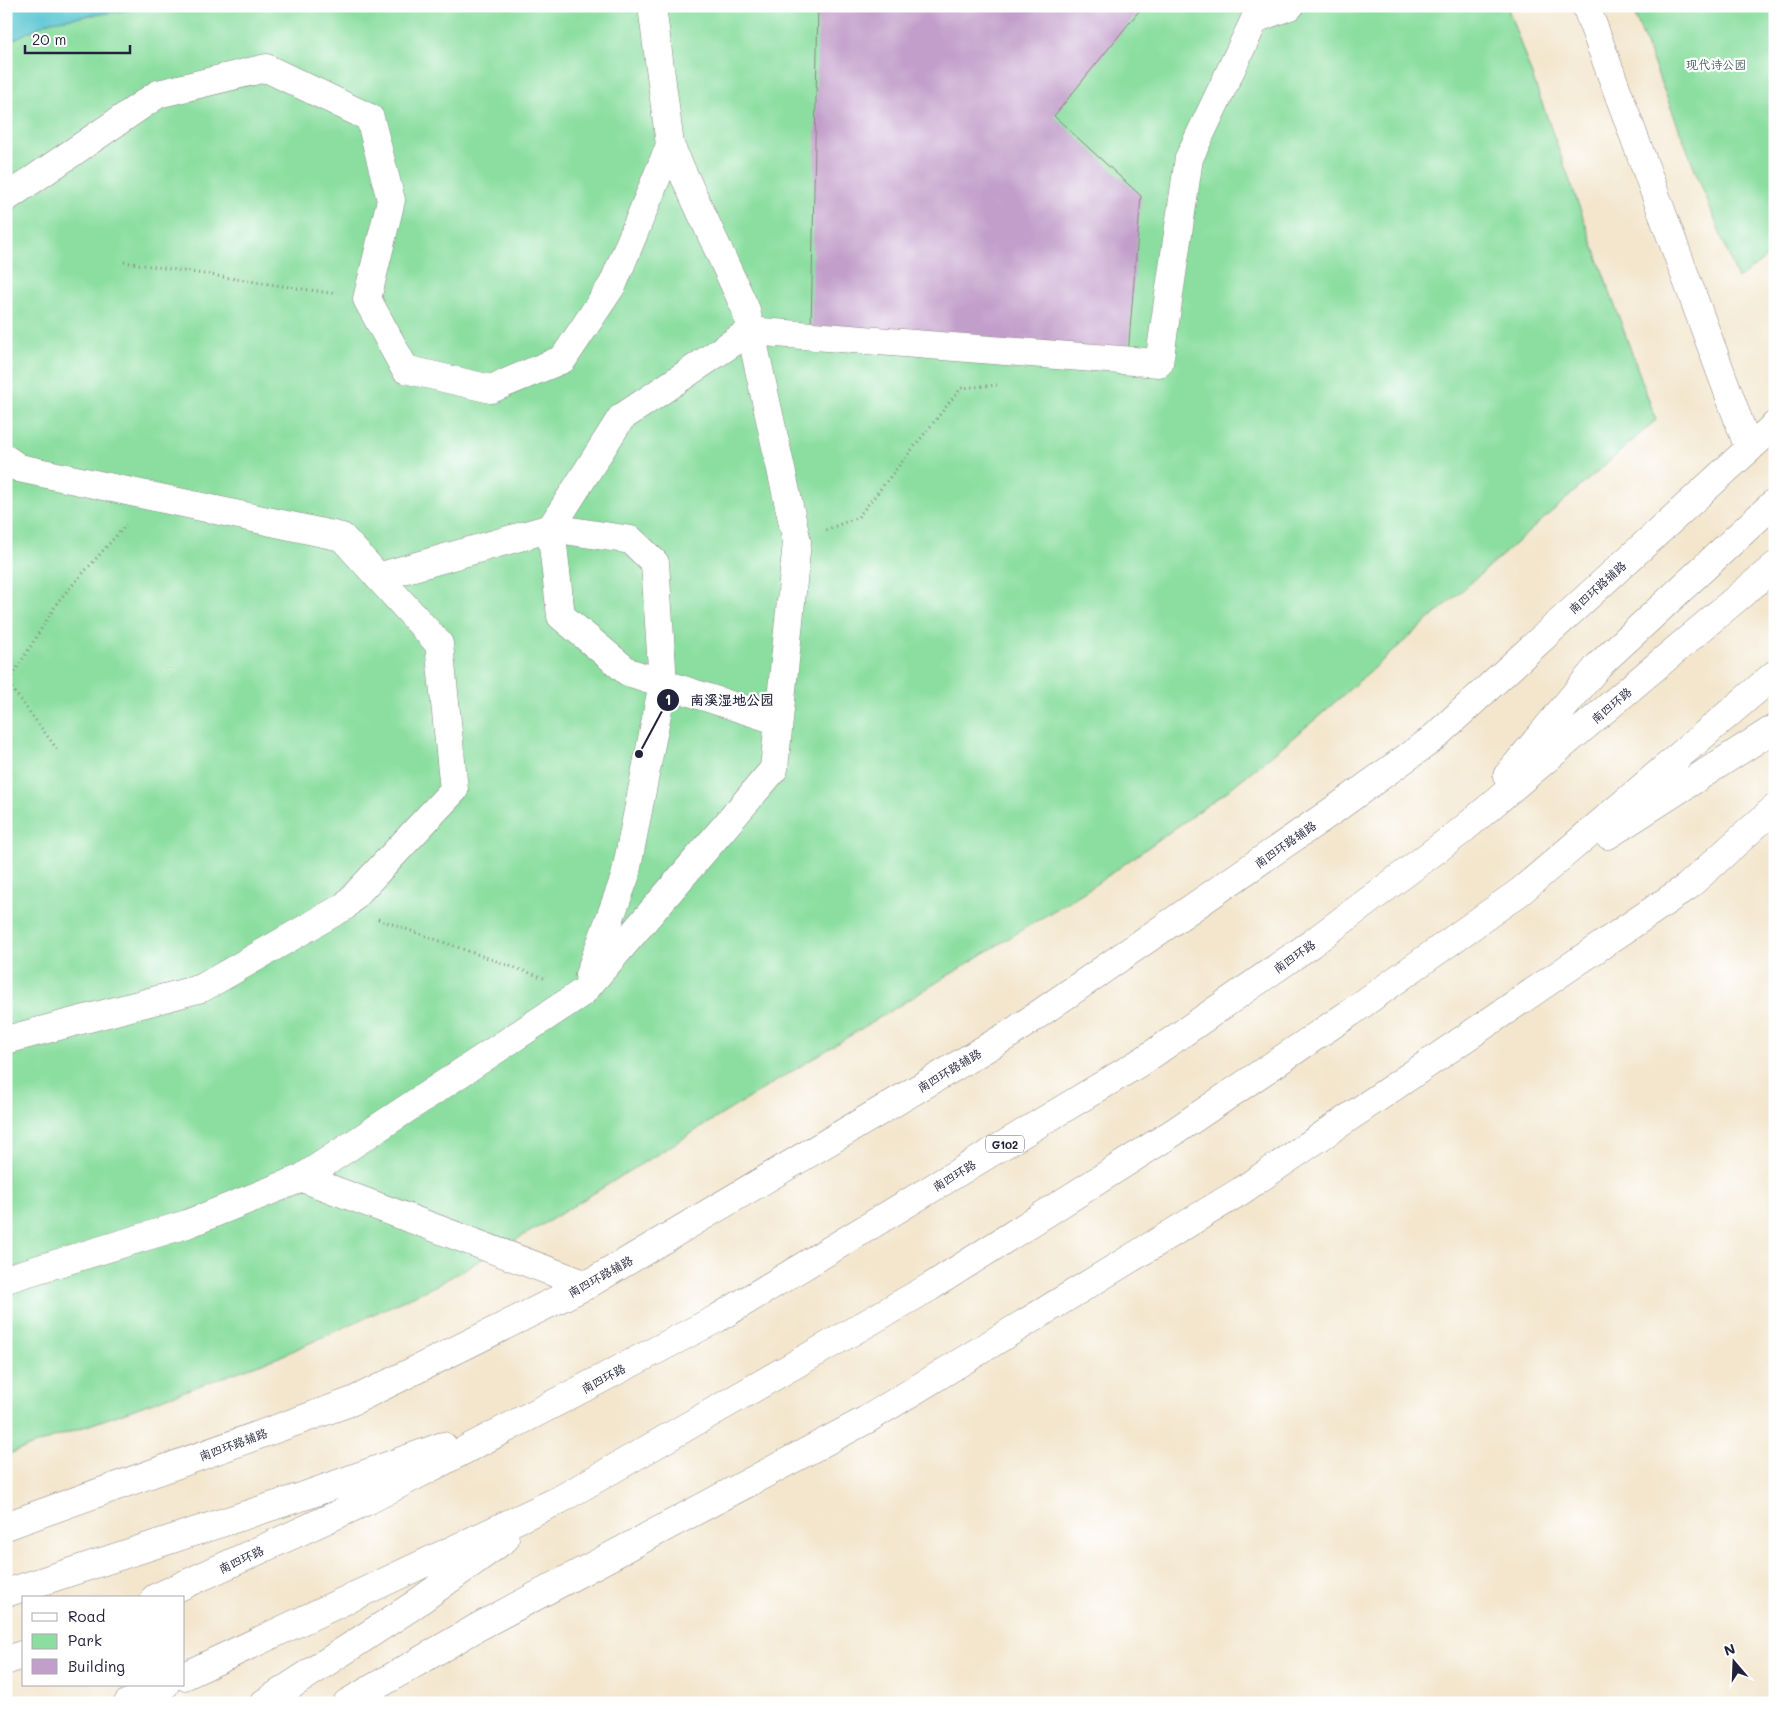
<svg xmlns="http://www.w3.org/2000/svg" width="1781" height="1709" viewBox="0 0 1781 1709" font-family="Mali,'LXGW WenKai TC',sans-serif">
<rect width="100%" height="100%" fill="#fff"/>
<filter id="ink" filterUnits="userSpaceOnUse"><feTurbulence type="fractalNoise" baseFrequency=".02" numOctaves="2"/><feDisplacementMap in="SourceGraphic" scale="10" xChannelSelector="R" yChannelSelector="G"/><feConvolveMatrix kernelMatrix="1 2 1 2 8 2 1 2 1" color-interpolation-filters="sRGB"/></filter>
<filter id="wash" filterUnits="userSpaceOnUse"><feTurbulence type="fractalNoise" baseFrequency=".0096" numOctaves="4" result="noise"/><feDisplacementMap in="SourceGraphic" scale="20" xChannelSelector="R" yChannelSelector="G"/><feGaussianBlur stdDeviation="1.12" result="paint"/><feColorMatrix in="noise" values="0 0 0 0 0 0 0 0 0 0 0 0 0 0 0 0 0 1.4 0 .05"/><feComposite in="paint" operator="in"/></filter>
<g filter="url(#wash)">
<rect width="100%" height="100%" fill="#f3e6cd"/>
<path fill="#8bdea0" stroke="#56806e" d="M6,6H1507L1656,420L1318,717L1226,792L1092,887L547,1222L437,1285L279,1357L6,1455Z
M1631,6H1775V251L1738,279Z"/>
<path fill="#59c5d1" stroke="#3e7486" d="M6,6H159L51,21L6,43Z"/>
<g id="blocks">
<path fill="#c29fca" d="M818,6H1143L1054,116L1141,196L1128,354L811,327Z"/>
</g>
</g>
<g filter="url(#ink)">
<use href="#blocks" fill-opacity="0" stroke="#8a8484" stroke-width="1"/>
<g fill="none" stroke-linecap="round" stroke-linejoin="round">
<defs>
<path id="minor" d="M1586,6L1749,449
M6,198L158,94L266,68L370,118L391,200L367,299L405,369L491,389L563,359L613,284L670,145
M6,459L19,468L342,537L439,644L454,790L345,906L202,988L6,1040
M378,577L551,528L631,540L655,563L663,683L625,877L589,975
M779,721L628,672L561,616L551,528L621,418L750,331L1159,363L1189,158L1255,19L1290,6
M302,1178L587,1285
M6,1279L187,1224L302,1178L583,992L774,769L797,542L746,310L670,145L652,6"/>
<path id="major" d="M6,1526L353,1401L587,1285L1010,1034L1338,807L1431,740L1775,425
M347,1703L478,1627L866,1420L1241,1191L1687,887L1775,808"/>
<path id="highway" d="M1507,776L1599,665L1775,502
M1608,835L1775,728
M6,1593L304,1496L443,1446
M155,1598L369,1500L716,1319L1144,1060L1311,944L1460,832L1775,566
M6,1661L24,1654
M184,1676L559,1500L930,1287L1174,1132L1350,1013L1521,891L1775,674
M128,1703L165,1685
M264,1703L411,1607L505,1539"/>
</defs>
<use href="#minor" stroke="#8a8484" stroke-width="29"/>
<use href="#major" stroke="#8a8484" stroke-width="29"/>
<use href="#highway" stroke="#8a8484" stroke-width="29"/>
<path stroke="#8a8484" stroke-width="3" stroke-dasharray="1 4" stroke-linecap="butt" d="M124,262L336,294
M826,530L858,517L961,388L997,385
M57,749L8,683L59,600L126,525
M378,919L544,978"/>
<use href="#minor" stroke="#fff" stroke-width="28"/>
<use href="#major" stroke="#fff" stroke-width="28"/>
<use href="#highway" stroke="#fff" stroke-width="28"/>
</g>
</g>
<g text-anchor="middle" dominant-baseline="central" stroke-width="4.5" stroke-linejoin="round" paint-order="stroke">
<rect fill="#fff" stroke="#646476" stroke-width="1" x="986" y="1135.5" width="38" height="17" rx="4"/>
<g font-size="11" font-weight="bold" fill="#22223b">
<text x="1005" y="1144">G102</text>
</g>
<g font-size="12" fill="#425a59" stroke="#fff">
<text x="1716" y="64">现代诗公园</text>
</g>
<g font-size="12" fill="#22223b" stroke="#fff">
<text transform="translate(1597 587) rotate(-42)">南四环路辅路</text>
<text transform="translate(1611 705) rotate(-40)">南四环路</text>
<text transform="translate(1285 844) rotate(-35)">南四环路辅路</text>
<text transform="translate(1294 956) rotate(-35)">南四环路</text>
<text transform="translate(949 1070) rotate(-31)">南四环路辅路</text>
<text transform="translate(954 1175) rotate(-31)">南四环路</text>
<text transform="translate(600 1276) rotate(-29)">南四环路辅路</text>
<text transform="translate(603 1378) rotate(-28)">南四环路</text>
<text transform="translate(233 1444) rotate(-20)">南四环路辅路</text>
<text transform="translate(241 1559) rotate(-25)">南四环路</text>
</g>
</g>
<path fill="none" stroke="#22223b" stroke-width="2" d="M639 754L668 700"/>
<g fill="#22223b" stroke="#fff" stroke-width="2">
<circle cx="639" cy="754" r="5"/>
<circle cx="668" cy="700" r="12"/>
</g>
<g font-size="15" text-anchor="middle" font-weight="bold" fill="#fff">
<text x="668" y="705">1</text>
</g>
<g font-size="14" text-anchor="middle" font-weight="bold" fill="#22223b" stroke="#fff" stroke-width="4.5" stroke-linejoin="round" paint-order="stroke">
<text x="732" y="705">南溪湿地公园</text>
</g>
<rect width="1781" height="1709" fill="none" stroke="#fff" stroke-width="25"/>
<rect x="22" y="1596" width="162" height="90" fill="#ffffff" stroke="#a7a7b1"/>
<rect x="32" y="1613" width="25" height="8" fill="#ffffff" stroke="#a7a7b1"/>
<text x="68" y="1622" font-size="15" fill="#22223b">Road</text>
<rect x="32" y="1634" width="25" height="15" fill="#8bdea0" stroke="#a7a7b1"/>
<text x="68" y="1646" font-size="15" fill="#22223b">Park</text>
<rect x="32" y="1659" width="25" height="15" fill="#c29fca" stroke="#a7a7b1"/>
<text x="68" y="1672" font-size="15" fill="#22223b">Building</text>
<g transform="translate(1734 1662) rotate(341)" stroke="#ffffff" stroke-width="4" paint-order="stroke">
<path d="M0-4L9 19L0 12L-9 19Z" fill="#22223b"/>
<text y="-8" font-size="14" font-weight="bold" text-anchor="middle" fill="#22223b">N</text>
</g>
<path d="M25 45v8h105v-8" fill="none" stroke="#22223b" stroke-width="2.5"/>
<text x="32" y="45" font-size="15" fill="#22223b" stroke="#ffffff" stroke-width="4" paint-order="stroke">20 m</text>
</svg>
